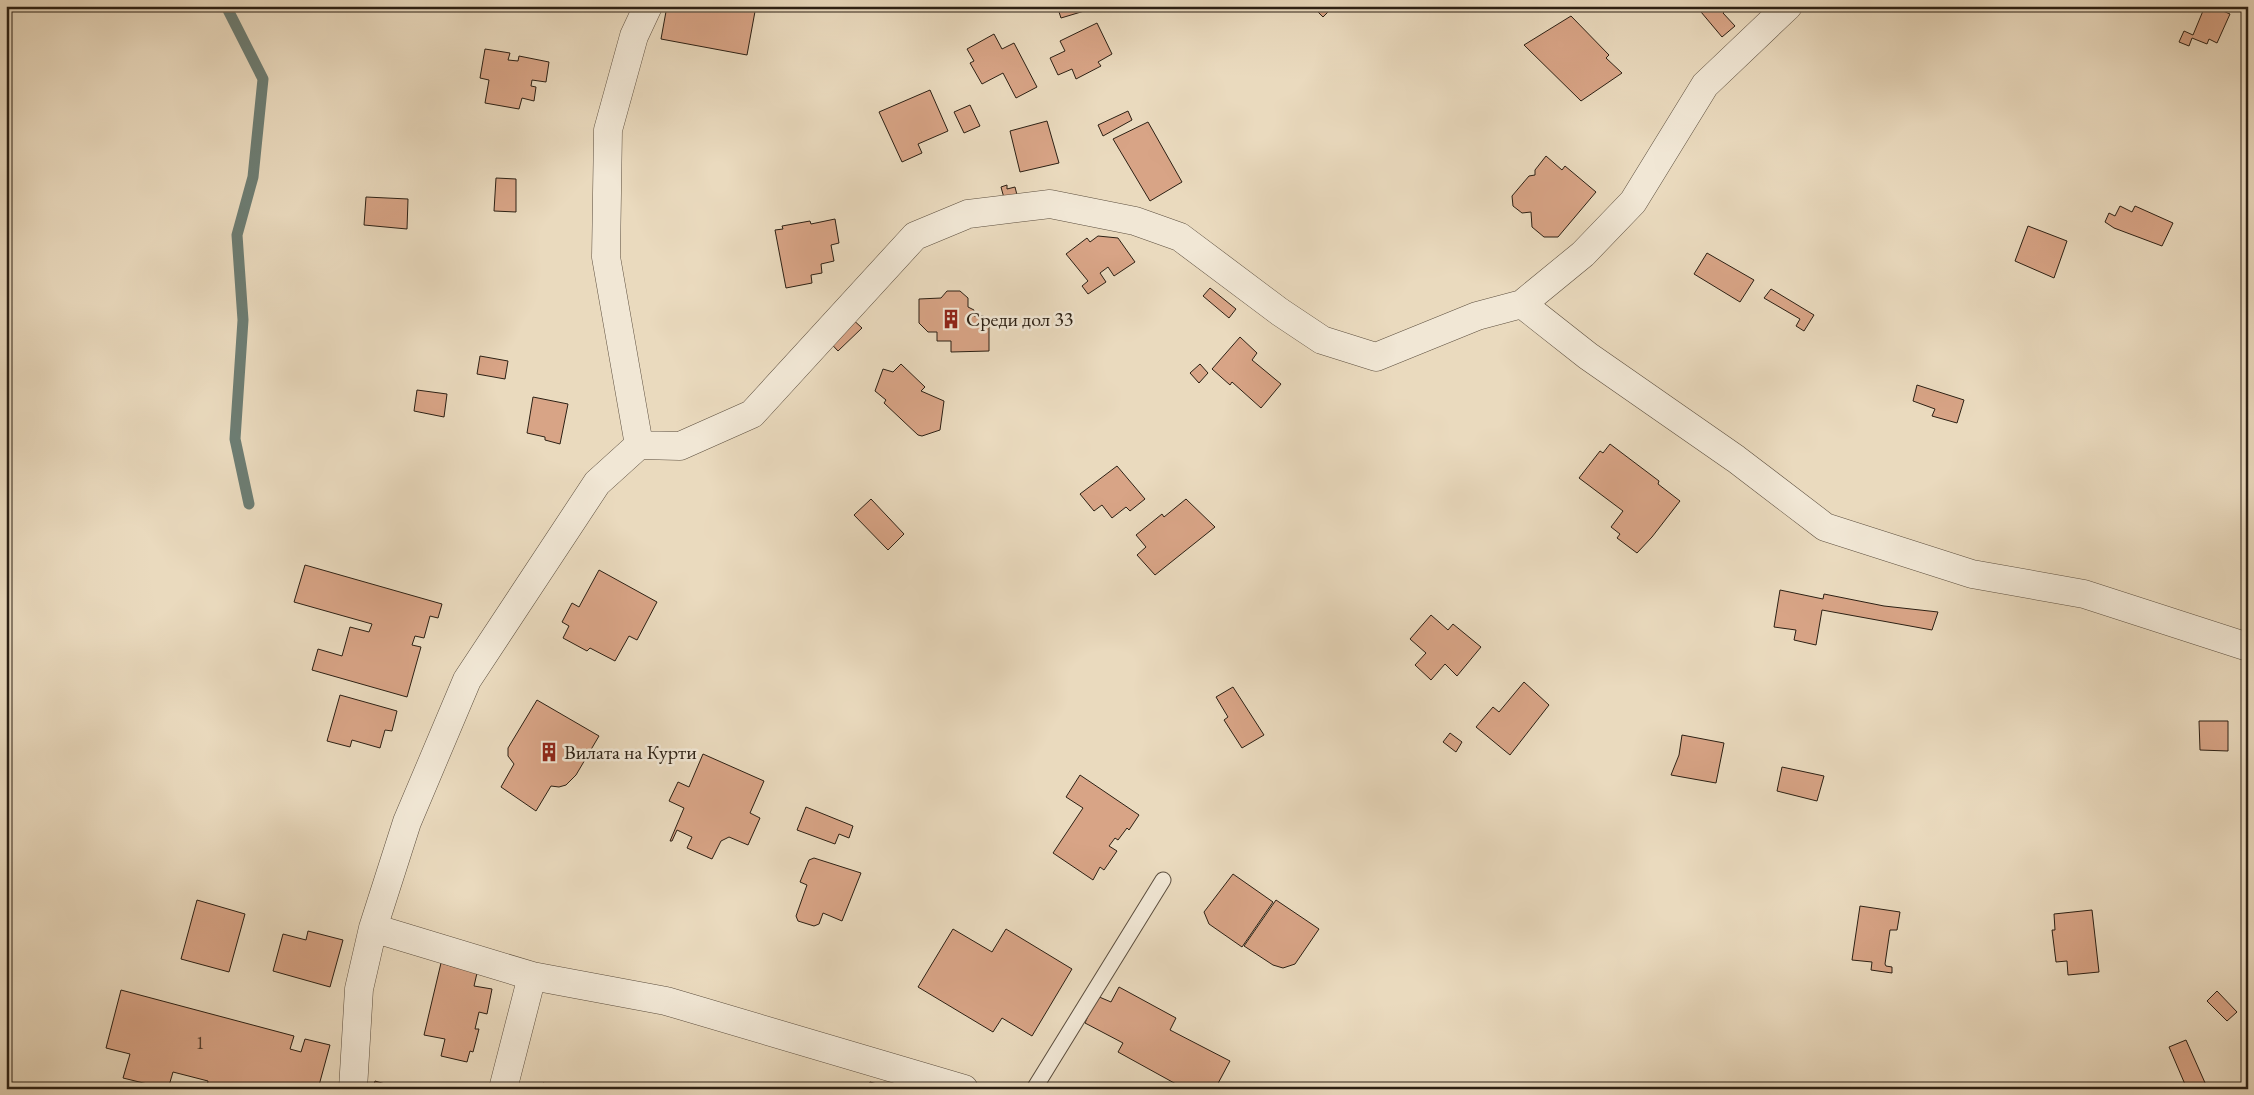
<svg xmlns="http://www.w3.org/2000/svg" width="2254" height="1095" viewBox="0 0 2254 1095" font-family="'EB Garamond',serif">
<rect width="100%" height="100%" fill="#eadabe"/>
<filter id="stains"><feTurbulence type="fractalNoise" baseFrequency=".004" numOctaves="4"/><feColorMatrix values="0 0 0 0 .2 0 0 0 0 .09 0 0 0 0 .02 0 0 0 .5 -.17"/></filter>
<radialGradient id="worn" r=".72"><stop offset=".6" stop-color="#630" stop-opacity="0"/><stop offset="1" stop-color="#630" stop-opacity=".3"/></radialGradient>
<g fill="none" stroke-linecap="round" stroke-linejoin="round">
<path stroke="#6d7d73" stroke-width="11" d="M226,6L263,79L253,177L237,235L243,320L235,439L249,504"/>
</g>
<path fill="#d8a486" stroke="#2c2014" d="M667,6H756L747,55L661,39Z
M1057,6H1089L1091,9L1061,18Z
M1312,6H1334L1323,17Z
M1696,6H1730L1723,13L1735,26L1722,37Z
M2205,6H2211L2230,14L2217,43L2209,39L2207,44L2192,38L2189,46L2179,42L2184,31L2193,35Z
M1571,16L1609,55L1606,58L1622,73L1581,101L1524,45Z
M1097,23L1112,54L1098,62L1101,66L1076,79L1072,69L1058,75L1050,58L1065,51L1060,41Z
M994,34L1002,49L1014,43L1037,87L1016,98L1003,73L982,84L970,63L974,61L967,49Z
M485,49L510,53L508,60L518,61L519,56L549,62L546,82L532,80L531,86L536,87L534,101L522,98L519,109L485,103L489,80L480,78Z
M930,90L948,131L918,144L922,153L902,162L879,112Z
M970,105L980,126L964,133L954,112Z
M1128,111L1132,120L1103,136L1098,125Z
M1047,121L1059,163L1020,172L1010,131Z
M1148,122L1182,182L1150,201L1113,139Z
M1546,156L1562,170L1565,166L1596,192L1558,237H1544L1532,227L1531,212L1522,213L1513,206L1512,196L1529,176L1535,175V170Z
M496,178L516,179V212L494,211Z
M1007,185V189L1015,187L1017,195L1004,198L1001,187Z
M366,197L408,199L407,229L364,225Z
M2120,206L2132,212L2135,206L2173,223L2162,246L2114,228L2105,222L2109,213L2115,216Z
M835,219L839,243L831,245L834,261L821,264L822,273L811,275L812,283L786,288L775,230L783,229L782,226L810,221L811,224Z
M2028,226L2067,241L2054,278L2015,261Z
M1098,236L1118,238L1135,262L1114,276L1108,267L1100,273L1106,282L1088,294L1082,286L1088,281L1066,254L1087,238L1090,242Z
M1707,253L1754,280L1740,302L1694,274Z
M1210,288L1236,309L1229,318L1203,296Z
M1771,289L1814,315L1804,331L1796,326L1800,319L1764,298Z
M947,291H960L968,298V307L974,310V316H984V325H989V351L951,352V341H937V332H928L919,323V299L941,298Z
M848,315L862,328L838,351L825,337Z
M1240,337L1257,353L1252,360L1281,384L1261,408L1232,382L1230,385L1212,369Z
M480,356L508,361L505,379L477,374Z
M901,364L925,387L921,391L944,401L940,430L922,436L918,435L884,403L886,400L875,391L883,369L893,372Z
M1200,364L1208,373L1199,383L1190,373Z
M1917,385L1964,400L1957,423L1932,416L1935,409L1913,401Z
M417,390L447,394L444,417L414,411Z
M533,397L568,404L560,444L545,440V437L527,433Z
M1610,444L1659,481L1658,484L1680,501L1652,537L1637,553L1617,538L1620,534L1611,527L1623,511L1579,478L1600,451L1603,453Z
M1117,466L1145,499L1130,511L1126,507L1112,518L1102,505L1094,511L1080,494Z
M871,499L904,534L888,550L854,515Z
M1186,499L1215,527L1155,575L1137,555L1146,547L1136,535L1162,514L1164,517Z
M305,565L442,604L438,618L430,616L424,638L415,636L412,645L421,647L407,697L312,670L318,649L342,656L350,627L369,632L372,624L294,602Z
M599,570L657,602L637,640L629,636L615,661L590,648L587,651L563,638L569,626L562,622L572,603L579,607Z
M1780,590L1823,599L1824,594L1884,606L1938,612L1932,630L1822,610L1816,645L1794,640L1796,630L1774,627Z
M1431,615L1448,630L1453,624L1481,647L1457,676L1445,664L1431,680L1415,665L1426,653L1410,639Z
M1524,682L1549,705L1510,755L1476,727L1493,707L1499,712Z
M1233,687L1264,735L1242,748L1224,720L1228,717L1216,697Z
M340,695L397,711L392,731L385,730L380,748L352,740L350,747L327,741Z
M537,700L599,736L576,775L566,785L559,787L551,786L536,811L501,787L514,764L508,756V748Z
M2199,721H2228V751L2200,750Z
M1450,733L1462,742L1456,752L1443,742Z
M1682,735L1724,743L1716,783L1671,775L1679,755Z
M703,754L764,781L750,813L760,818L748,845L729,837L721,841L712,859L687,848L692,837L677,830L672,841H670L684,808L669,801L678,782L689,787Z
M1782,767L1824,776L1817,801L1777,791Z
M1080,775L1139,815L1129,830L1127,828L1118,840L1115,838L1109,846L1117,851L1104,870L1100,867L1093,880L1053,853L1083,808L1066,797Z
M806,807L853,826L849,838L839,834L835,844L797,830Z
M814,858L861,873L842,921L823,913L819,924L814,926L798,921L796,916L807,885L800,882L809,860Z
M1233,874L1273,902L1242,947L1209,924L1204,912Z
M197,900L245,914L229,972L181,959Z
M1276,900L1319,929L1295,964L1283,968L1273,965L1244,946Z
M1860,906L1900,912L1897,930H1890L1885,964L1886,966L1892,967V973L1871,970L1872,962L1852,960Z
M2092,910L2099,972L2068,975L2067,961L2056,962L2052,930H2055L2054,914Z
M953,929L992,952L1006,929L1072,969L1032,1036L1002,1018L993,1032L918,987Z
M308,931L343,940L330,987L273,971L283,934L306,940Z
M441,963L477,973L474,986L492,989L487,1014L479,1012L475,1029H479L473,1052L470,1051L467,1062L441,1056L445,1039L424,1035Z
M1119,987L1176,1018L1170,1030L1230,1061L1215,1089H1186L1176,1084L1118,1052L1123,1043L1085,1023L1097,996L1111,1002Z
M121,990L294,1036L290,1049L301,1052L305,1039L330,1045L318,1089H209L207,1088L208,1081L173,1072L168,1089L123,1078L130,1054L106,1048Z
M2217,991L2237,1012L2227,1021L2207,1001Z
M2186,1040L2206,1085L2199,1089H2187L2169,1047Z
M375,1081L402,1089H373Z
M870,1082L894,1089H868Z
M543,1083L562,1089H541Z"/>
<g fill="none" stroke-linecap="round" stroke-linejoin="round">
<defs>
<path id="lane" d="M1034,1089L1163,880"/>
<path id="street" d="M1522,304L1588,356L1736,459L1825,527L1972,574L2084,594L2248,647
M639,445L606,257L608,130L634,36L648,6
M373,928L532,976L666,1001L964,1089
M353,1089L359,989L373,928L407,822L467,680L597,483L639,445L680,446L752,414L915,236L968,214L1050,204L1135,221L1180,237L1280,312L1322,340L1376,357L1477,316L1522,304L1583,254L1633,202L1705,85L1788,6
M503,1089L532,976"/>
</defs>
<use href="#lane" stroke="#5c4e3e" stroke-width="17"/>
<use href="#street" stroke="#5c4e3e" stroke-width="29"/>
<use href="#lane" stroke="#f1e7d5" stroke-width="15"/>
<use href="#street" stroke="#f1e7d5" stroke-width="28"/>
</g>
<defs>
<symbol id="building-bare" viewBox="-9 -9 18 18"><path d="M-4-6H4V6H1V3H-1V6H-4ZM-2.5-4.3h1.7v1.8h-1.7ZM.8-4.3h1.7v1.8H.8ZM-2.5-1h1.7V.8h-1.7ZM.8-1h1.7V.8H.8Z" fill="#8f2418" stroke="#f1e7d5" stroke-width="2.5" paint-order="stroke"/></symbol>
</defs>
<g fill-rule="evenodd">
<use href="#building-bare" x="937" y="305" width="28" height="28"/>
<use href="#building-bare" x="535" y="738" width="28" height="28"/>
</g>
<g text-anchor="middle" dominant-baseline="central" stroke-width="5" stroke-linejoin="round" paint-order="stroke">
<g font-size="18" fill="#574130">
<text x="200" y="1042">1</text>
</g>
<g font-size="20" fill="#2c2014" stroke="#f1e7d5" text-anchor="start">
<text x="966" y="319">Среди дол 33</text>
<text x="564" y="752">Вилата на Курти</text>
</g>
</g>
<rect width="2254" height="1095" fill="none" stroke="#eadabe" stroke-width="25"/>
<rect x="8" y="8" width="2239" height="1080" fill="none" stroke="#2c2014" stroke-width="2.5"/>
<rect x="12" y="12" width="2229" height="1070" fill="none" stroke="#2c2014"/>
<rect width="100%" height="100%" filter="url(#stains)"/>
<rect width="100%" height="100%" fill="url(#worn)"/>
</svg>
